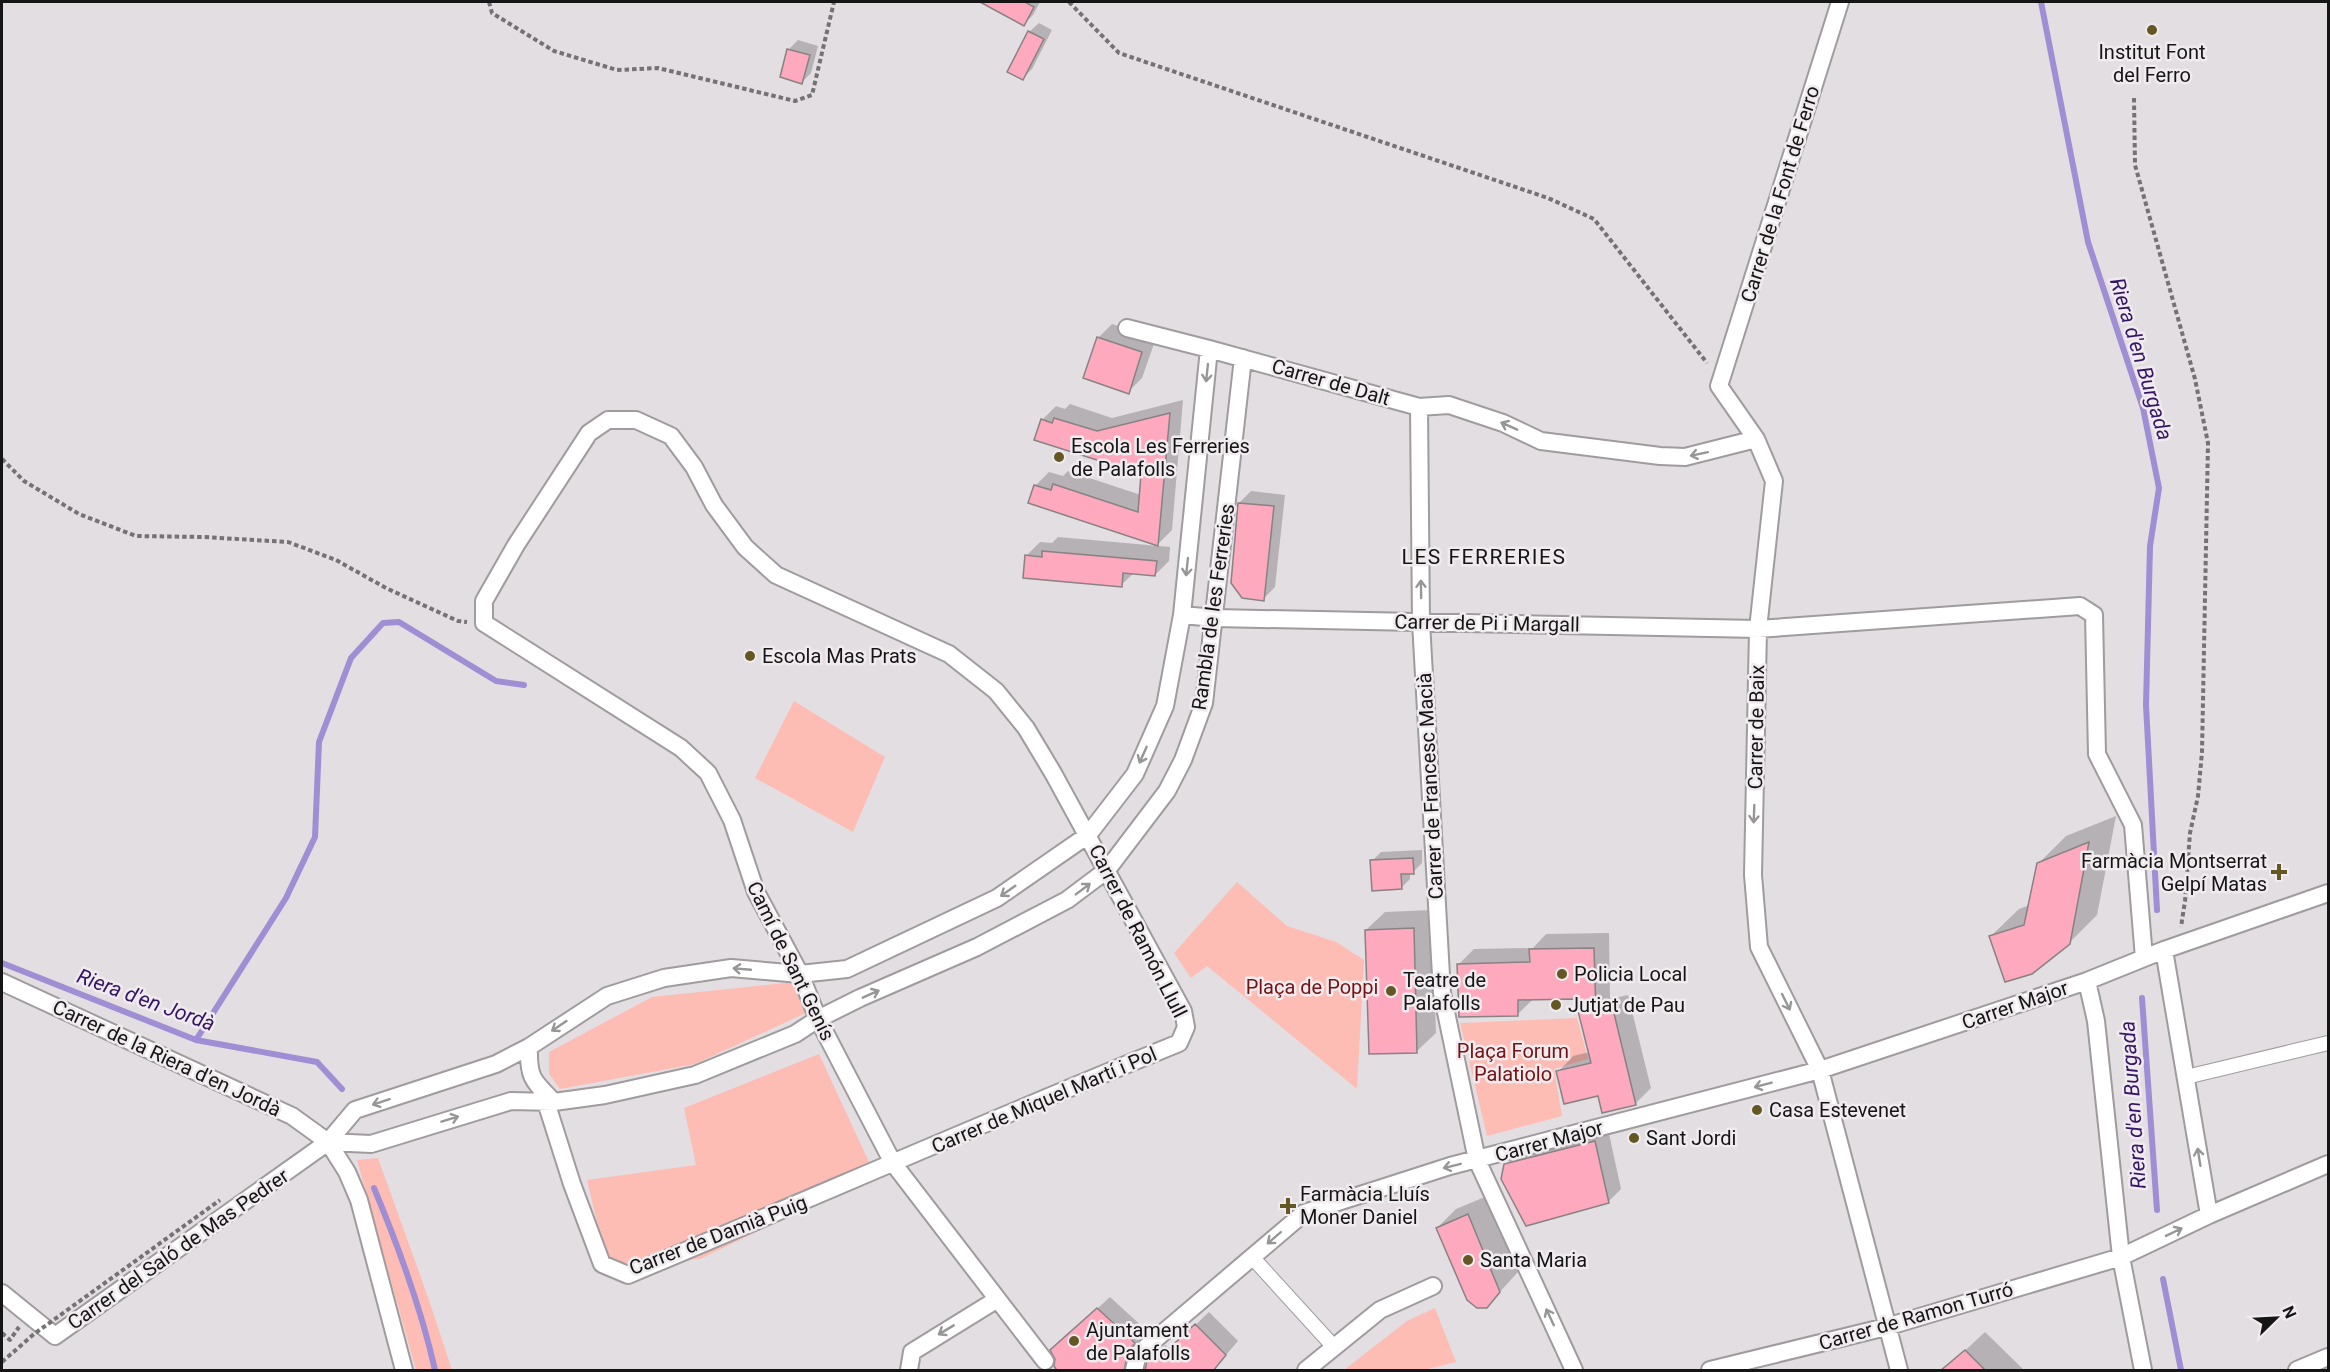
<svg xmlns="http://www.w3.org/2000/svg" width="2330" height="1372" viewBox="0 0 2330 1372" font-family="Roboto,sans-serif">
<rect width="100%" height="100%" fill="#e3dee1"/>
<path fill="#fdbdb5" d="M794,701L885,757L853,832L755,778Z
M1237,882L1287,926L1336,942L1364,960L1357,1089L1207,966L1191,978L1174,953Z
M794,982L806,1013L695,1064L560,1089L549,1074V1052L652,997Z
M1577,1018L1588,1059L1554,1069L1562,1116L1487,1136L1460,1023Z
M819,1054L875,1175L700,1259L607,1264L587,1180L696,1165L684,1108Z
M378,1158L429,1300L452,1370H416L357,1160Z
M1435,1308L1456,1362L1424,1370H1344L1407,1321Z"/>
<path fill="#0003" d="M983,2H1040L1033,15L1024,24Z
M1039,23L1052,30L1032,69L1023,78L1029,32Z
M798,40L818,46L811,73L802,82L781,76L789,49Z
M1112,324L1156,338L1142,378L1128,392L1098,338Z
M1183,400L1172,530L1158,544L1035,486L1049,472L1063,476L1068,471L1141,495L1143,473L1042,420L1056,406L1065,409L1070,404L1112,418Z
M1251,491L1285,495L1275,587L1263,599L1239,503Z
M1058,537L1170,547L1169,561L1155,575L1134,573L1121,585L1026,556L1040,542L1052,543Z
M2116,816L2097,915L2069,943L1991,936L2019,909L2030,905L2038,864L2066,836Z
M1422,850V863L1413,872H1410V879L1401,888L1372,861L1381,852Z
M1432,910L1436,1033L1417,1051L1366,930L1385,912Z
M1609,933L1610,999L1628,995L1651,1088L1635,1104L1599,1094L1558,1072L1573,1056L1590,1052L1576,997L1534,998L1518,1014L1459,964L1474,949L1533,948L1546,934Z
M1608,1129L1621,1189L1608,1202L1506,1165L1519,1152Z
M1487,1196L1518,1272L1486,1307L1437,1228L1456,1209Z
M1110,1297L1146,1330L1139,1337L1137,1348L1125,1360L1064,1339Z
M1209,1312L1238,1341L1213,1370L1149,1361L1165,1345L1170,1349Z
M1985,1332L2024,1370H1949L1956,1359Z"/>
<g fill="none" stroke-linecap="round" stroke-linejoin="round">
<path stroke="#9f8ed4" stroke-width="6" d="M2041,2L2088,242L2143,408L2159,488L2150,546L2146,705L2157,910
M2,963L196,1040L317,1062L342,1089
M2142,998L2157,1210
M196,1040L286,898L315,837L319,742L351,658L383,623L399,622L496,681L524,685
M374,1188C399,1248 421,1307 435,1370
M2163,1279L2181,1370"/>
</g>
<path fill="#fea9be" stroke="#888283" stroke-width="1.5" d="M980,2H1025L1034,7L1024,26Z
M1028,31L1044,39L1023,80L1007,72Z
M787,49L810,55L802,84L780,77Z
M1097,337L1142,352L1129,394L1083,378Z
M1170,413L1158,546L1028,503L1034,485L1051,490L1053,484L1138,512L1141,474L1034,440L1041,419L1052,423L1054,418L1097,431Z
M1238,503L1274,506L1264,601L1242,598L1231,583Z
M1042,551L1157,561L1155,576L1123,573L1122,587L1023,578L1025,555L1042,557Z
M2089,842L2070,944L2032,974L2005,982L1989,936L2024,925L2037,863Z
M1413,858L1414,874H1401L1402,889L1372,891L1370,860Z
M1414,928L1417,1053L1369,1054L1365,930Z
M1594,948L1596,1013L1613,1009L1636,1105L1602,1113L1598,1096L1564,1104L1556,1071L1591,1063L1575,999L1518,1000V1016L1459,1017L1457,964L1530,962L1529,949Z
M1595,1141L1609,1203L1526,1226L1501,1179L1504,1164Z
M1468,1214L1500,1292L1487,1308H1477L1467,1300L1436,1228Z
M1097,1308L1135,1343L1128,1351L1124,1371H1057L1054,1366L1055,1359L1050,1350Z
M1195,1324L1226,1355L1213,1371H1145L1147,1360L1151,1357L1156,1361Z
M1965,1350L1986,1371H1940Z"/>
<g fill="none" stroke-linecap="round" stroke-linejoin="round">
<defs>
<path id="pedestrian" d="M2186,1077L2328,1043
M1252,1257L1334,1347"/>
<path id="minor" d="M1840,2L1719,386L1756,439L1774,481L1758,629L1753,875L1759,947L1820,1070L1899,1370
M1127,328L1209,349
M1243,358L1204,703L1183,760L1167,791L1107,870L1067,900L977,947L860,998L818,1019L795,1034L695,1075L605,1095L554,1102L511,1101L371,1144L328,1142L355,1110L496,1064L529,1047L607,996L664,978L731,968L800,974L847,969L997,898L1088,835L1135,774L1165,706L1182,615L1209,349L1419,407L1449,405L1503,423L1541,441L1660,456L1685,457L1756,439
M1419,407L1421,622L1442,993L1477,1160L1574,1370
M1182,615L1215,618L1758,629L2080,606L2094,615L2097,754L2133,825L2144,958
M2164,950L2209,1215
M2087,981L2096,1021L2121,1257L2143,1370
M2,982L292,1116L328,1142L347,1172L359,1200L404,1370
M529,1047C528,1078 533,1081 554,1102
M546,1102L572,1184L602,1264L628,1275C812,1198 994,1118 1179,1043L1186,1027L1183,1011L1053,773L1026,728L996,691L949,654L776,575L745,547L714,505L694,467L671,436L636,420H608L589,433L516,545L484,601V623L681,748L708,773L732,820L756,892L800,974L818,1019L893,1163L1045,1361
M2,1293L55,1336L328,1142
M909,1370L912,1352L996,1300
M1134,1370L1138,1354L1304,1213L1450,1166L1820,1070L2087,981L2164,950L2328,893
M1306,1370L1380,1310L1433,1286
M1710,1370L1886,1327L2121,1257L2209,1215L2328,1164
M2297,1370L2328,1357"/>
</defs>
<use href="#pedestrian" stroke="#9f9b9e" stroke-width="16"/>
<use href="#minor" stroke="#9f9b9e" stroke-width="20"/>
<path stroke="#747274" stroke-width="4" stroke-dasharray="4.5 3" stroke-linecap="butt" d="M489,2L492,13L554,51L617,70L658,68L795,101L812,95L834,2
M1069,2L1119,53L1548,198L1594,219L1707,363
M2134,98L2135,165L2195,379L2208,443L2202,752L2198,796L2190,833L2185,901L2181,927
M2,459L24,481L79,514L136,536L203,537L288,542L336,560L386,588L458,621L467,622
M2,1333L10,1340L19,1327"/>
<use href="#pedestrian" stroke="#fff" stroke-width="14"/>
<use href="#minor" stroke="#fff" stroke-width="16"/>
<path stroke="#747274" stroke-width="4" stroke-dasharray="4.5 3" stroke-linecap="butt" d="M2,1362L34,1334L220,1200"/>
</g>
<defs><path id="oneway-shaft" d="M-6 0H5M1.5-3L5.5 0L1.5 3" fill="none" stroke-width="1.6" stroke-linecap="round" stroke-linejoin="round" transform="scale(1.5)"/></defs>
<g stroke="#969696">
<use href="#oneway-shaft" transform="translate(1207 373) rotate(96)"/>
<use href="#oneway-shaft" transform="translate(1509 426) rotate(-156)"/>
<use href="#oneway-shaft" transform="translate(1699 454) rotate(168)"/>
<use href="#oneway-shaft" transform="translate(1187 567) rotate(96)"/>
<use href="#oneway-shaft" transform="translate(1421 589) rotate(-91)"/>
<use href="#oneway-shaft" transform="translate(1143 755) rotate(114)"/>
<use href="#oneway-shaft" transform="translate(1754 814) rotate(92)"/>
<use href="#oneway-shaft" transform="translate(1083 889) rotate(-37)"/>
<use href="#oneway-shaft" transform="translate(1008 891) rotate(145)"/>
<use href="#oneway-shaft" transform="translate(742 969) rotate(-175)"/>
<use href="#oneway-shaft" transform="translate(871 994) rotate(-24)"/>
<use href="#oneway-shaft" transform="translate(1786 1002) rotate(64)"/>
<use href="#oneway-shaft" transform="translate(559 1026) rotate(146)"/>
<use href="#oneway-shaft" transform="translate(1763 1085) rotate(165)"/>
<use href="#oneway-shaft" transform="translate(381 1102) rotate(162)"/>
<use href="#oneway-shaft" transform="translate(450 1119) rotate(-17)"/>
<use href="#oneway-shaft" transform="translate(2199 1157) rotate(-99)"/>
<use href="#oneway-shaft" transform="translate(1452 1166) rotate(166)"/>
<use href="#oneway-shaft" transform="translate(2174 1232) rotate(-26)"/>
<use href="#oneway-shaft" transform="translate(1274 1238) rotate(139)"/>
<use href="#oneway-shaft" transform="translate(1550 1317) rotate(-115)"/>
<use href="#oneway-shaft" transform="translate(946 1330) rotate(149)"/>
</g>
<g fill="#645724" stroke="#f0ebee" stroke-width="2">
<circle cx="2152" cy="30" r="6"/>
<circle cx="1059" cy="457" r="6"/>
<circle cx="750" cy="656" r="6"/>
<path d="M2276 863h6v6h6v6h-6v6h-6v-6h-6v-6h6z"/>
<circle cx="1562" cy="974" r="6"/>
<circle cx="1391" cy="991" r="6"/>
<circle cx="1556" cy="1005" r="6"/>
<circle cx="1757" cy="1110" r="6"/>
<circle cx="1634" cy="1138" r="6"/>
<path d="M1285 1197h6v6h6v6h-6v6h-6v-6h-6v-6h6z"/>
<circle cx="1468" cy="1260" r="6"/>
<circle cx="1074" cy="1341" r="6"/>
</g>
<g text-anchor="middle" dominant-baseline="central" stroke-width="5" stroke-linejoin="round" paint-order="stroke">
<g font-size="20" fill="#161516" stroke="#f0ebee" text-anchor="start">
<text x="2152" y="52" text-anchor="middle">Institut Font<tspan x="2152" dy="23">del Ferro</tspan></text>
<text x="1071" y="446">Escola Les Ferreries<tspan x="1071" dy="23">de Palafolls</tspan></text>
<text x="762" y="656">Escola Mas Prats</text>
<text x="2267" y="861" text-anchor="end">Farmàcia Montserrat<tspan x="2267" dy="23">Gelpí Matas</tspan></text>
<text x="1574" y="974">Policia Local</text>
<text x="1403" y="980">Teatre de<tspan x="1403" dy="23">Palafolls</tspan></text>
<text x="1568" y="1005">Jutjat de Pau</text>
<text x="1769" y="1110">Casa Estevenet</text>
<text x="1646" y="1138">Sant Jordi</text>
<text x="1300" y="1194">Farmàcia Lluís<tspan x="1300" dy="23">Moner Daniel</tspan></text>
<text x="1480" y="1260">Santa Maria</text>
<text x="1086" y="1330">Ajuntament<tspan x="1086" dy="23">de Palafolls</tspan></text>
</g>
<g font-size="20" fill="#161516" stroke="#f0ebee">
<text transform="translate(1780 194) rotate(-73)">Carrer de la Font de Ferro</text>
<text transform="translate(1331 382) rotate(16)">Carrer de Dalt</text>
<text transform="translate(1213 607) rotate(-82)">Rambla de les Ferreries</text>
<text transform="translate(1487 623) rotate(1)">Carrer de Pi i Margall</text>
<text transform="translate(1756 727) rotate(-89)">Carrer de Baix</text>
<text transform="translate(1430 786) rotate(-93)">Carrer de Francesc Macià</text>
<text transform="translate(1138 931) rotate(63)">Carrer de Ramón Llull</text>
<text transform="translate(791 961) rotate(64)">Camí de Sant Genís</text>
<text transform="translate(2015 1005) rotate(-19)">Carrer Major</text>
<text transform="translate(167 1058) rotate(25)">Carrer de la Riera d'en Jordà</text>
<text transform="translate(1044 1100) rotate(-23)">Carrer de Miquel Martí i Pol</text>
<text transform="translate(1549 1141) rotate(-15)">Carrer Major</text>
<text transform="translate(718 1235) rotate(-21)">Carrer de Damià Puig</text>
<text transform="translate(178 1249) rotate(-35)">Carrer del Saló de Mas Pedrer</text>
<text transform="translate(1916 1316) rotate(-16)">Carrer de Ramon Turró</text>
</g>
<g font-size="20" fill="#751213" stroke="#f0ebee">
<text x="1312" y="987">Plaça de Poppi</text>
<text x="1513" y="1051">Plaça Forum<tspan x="1513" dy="23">Palatiolo</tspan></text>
</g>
<g font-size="21" font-style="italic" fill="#351568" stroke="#f0ebee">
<text transform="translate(2141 359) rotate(73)">Riera d'en Burgada</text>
<text transform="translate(146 1000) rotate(20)">Riera d'en Jordà</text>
<text transform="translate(2133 1105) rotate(-94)">Riera d'en Burgada</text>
</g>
<g font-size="21" letter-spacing="1.5" fill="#161516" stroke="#f0ebee">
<text x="1484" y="557">LES FERRERIES</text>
</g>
</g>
<rect width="2330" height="1372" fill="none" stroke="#161516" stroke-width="6"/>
<g transform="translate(2276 1318) rotate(66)" stroke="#f0ebee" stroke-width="4.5" paint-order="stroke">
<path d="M0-4.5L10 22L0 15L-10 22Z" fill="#161516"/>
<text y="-9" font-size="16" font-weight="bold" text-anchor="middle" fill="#161516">N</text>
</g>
</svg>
